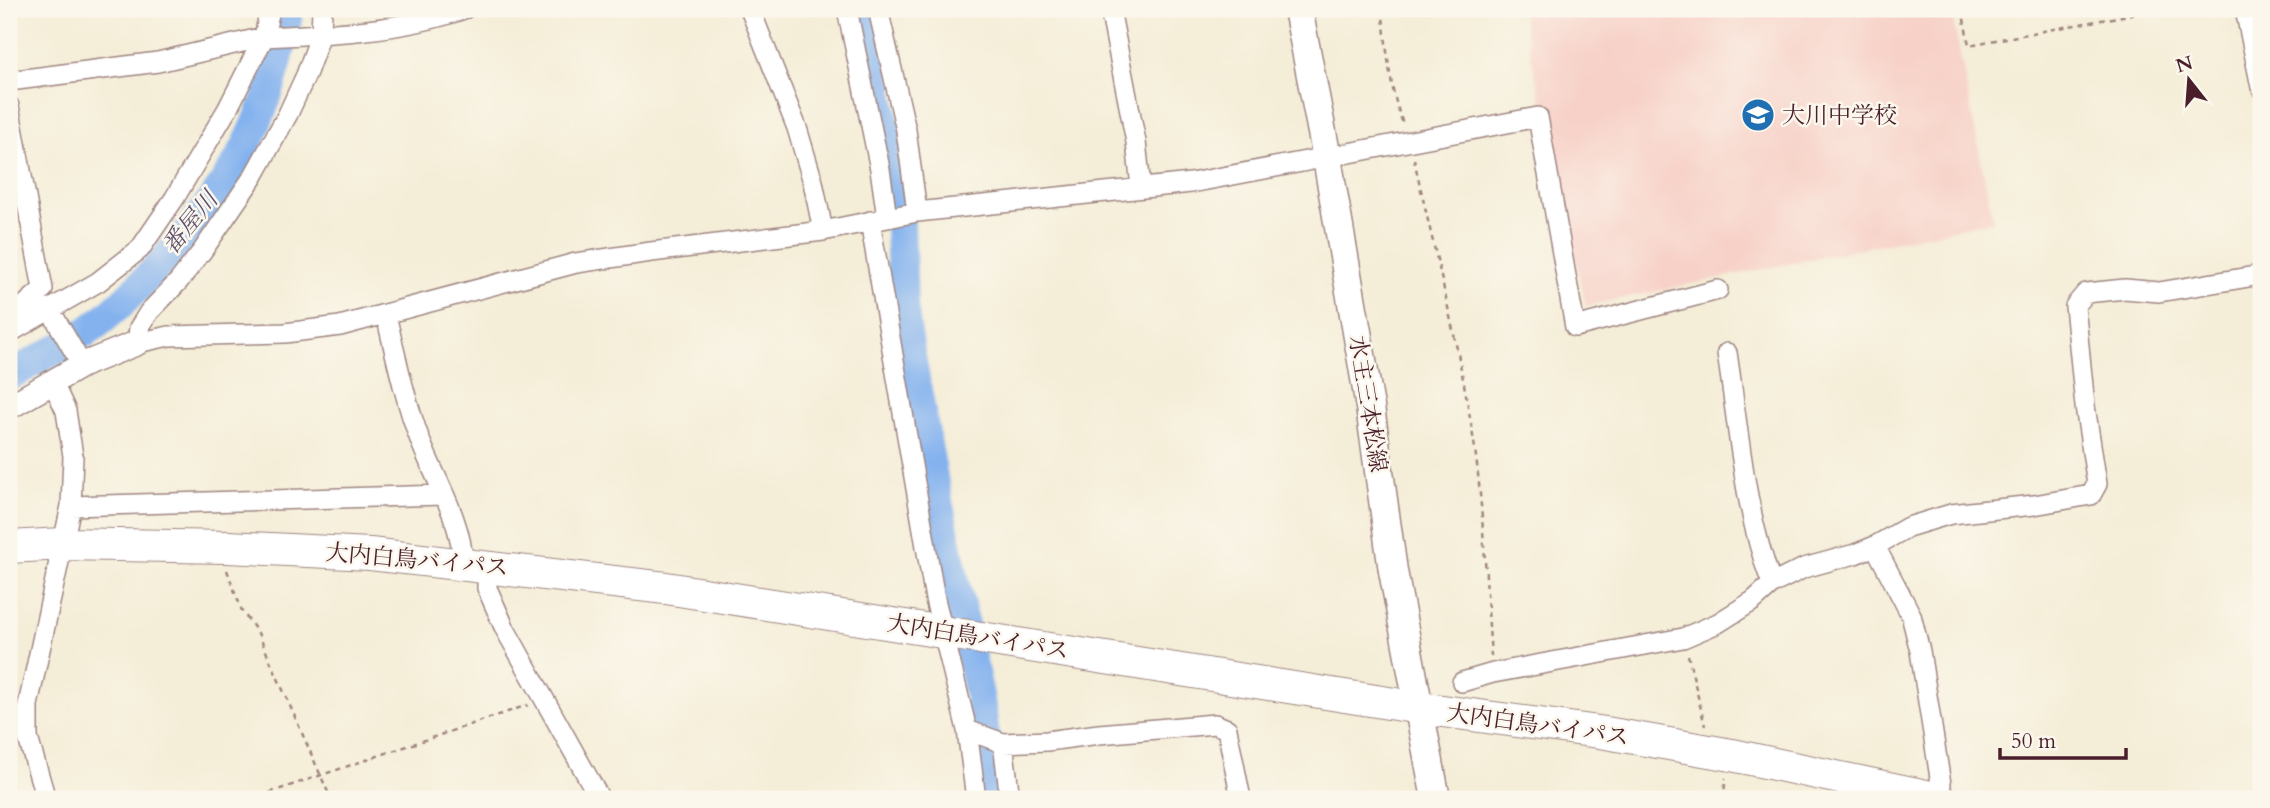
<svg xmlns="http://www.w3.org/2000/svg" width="2270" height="808" viewBox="0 0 2270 808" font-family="Cardo,'Noto Serif JP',serif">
<rect width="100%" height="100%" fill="#fbf7ec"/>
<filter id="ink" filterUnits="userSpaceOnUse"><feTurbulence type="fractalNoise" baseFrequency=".0143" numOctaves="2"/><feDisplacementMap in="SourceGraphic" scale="14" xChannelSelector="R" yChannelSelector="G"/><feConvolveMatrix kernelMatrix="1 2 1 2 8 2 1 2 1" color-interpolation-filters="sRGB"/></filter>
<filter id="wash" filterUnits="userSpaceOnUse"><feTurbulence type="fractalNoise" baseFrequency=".00686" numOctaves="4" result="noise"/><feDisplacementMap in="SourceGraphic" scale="28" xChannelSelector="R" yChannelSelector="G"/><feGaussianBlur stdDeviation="1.57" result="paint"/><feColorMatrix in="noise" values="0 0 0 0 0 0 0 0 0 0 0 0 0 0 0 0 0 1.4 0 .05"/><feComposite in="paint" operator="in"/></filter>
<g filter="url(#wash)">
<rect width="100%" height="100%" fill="#f4edd7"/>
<path fill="#f7d1c8" d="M1521,9H1951L1993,221L1586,306Z"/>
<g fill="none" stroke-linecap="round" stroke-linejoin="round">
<path stroke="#84b2ee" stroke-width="30" d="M863,9L899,198L903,306L908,341L934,483L980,700L993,799
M9,376C36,360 67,346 92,328C146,287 222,198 251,136C270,96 281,53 289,9"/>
</g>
</g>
<g filter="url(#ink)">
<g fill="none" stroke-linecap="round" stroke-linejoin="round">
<defs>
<path id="minor" d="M322,9L321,34L306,75L288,114L253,177L203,250L178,282L149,312L139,328L137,343L169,336L285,333L340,326L576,263L651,252L823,231L917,212L1191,183L1538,117L1575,327L1718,290
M750,9L797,128L813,182L823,231
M847,9L880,169L887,218
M878,9L906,130L917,212
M1110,9L1136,142L1141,187
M2245,9L2261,87
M9,81L158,62L264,37L270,9
M9,106L43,289L9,319
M870,221L935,599L967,730L976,799
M49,308L82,365
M386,315C396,357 405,400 420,440C435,479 462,521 463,563
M9,333L98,282L140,249L174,199L228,108L264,37C329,34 403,31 464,9
M1727,353C1739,430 1744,511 1772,584
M71,506L443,495
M1875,546L1911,615L1920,651L1941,784L1938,799
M487,566V588L505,629L600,799
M1462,682L1493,673L1683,638L1718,623L1753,601L1772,584L1804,568L1855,554L1875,546L1908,527L1951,514L2034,505L2091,495L2097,484L2085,406L2075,306L2086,293L2125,289L2159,292L2261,275
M967,730L1003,743L1047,741L1099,734L1215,724L1227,729L1241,799
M1003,743L1010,799
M46,799L28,738V705L71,506L73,456L66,411L52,381"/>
<path id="tertiary" d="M9,407L82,365L137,343"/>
<path id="secondary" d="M1298,9L1327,158L1370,407L1393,571L1436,799"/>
<path id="trunk" d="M9,547L63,544L228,547L370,554L666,588L1420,708L1606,733L1732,755L1940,799"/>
</defs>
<use href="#minor" stroke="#9f8681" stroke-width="22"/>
<use href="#tertiary" stroke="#9f8681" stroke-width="27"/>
<use href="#secondary" stroke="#9f8681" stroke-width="31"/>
<use href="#trunk" stroke="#9f8681" stroke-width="34"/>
<path stroke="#9f8681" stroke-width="2.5" stroke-dasharray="5 5" stroke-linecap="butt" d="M1382,9C1387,47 1389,90 1404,126
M1962,9L1969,45L2160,9
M1414,159C1435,254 1461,353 1475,449C1484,518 1486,587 1491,656
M227,570L242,611L258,633L331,799
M1688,655L1705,726
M251,799L528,705
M1723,799L1726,778"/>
<use href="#minor" stroke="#fff" stroke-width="19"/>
<use href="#tertiary" stroke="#fff" stroke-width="24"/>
<use href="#secondary" stroke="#fff" stroke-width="28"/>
<use href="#trunk" stroke="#fff" stroke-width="32"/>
</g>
</g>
<defs>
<symbol id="school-disc" viewBox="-11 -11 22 22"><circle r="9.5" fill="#1f6fb2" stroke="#fbf7ec"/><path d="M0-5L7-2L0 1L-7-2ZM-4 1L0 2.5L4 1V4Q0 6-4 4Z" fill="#fff"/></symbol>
</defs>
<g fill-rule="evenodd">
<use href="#school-disc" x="1739" y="96" width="38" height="38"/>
</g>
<g text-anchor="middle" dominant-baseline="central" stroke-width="5" stroke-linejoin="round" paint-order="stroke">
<g font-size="23" fill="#4a1f2b" stroke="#fbf7ec" text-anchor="start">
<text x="1782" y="115">大川中学校</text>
</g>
<g font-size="23" fill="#4a1f2b" stroke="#fbf7ec">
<text transform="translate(1368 404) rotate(81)">水主三本松線</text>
<text transform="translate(417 560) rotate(5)">大内白鳥バイパス</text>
<text transform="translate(978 637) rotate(9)">大内白鳥バイパス</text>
<text transform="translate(1538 725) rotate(8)">大内白鳥バイパス</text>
</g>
<g font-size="24" font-style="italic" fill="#5e526f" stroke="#fbf7ec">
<text transform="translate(190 223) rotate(-51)">番屋川</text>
</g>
</g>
<rect width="2270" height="808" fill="none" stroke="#fbf7ec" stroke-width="35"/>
<g transform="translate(2189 80) rotate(343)" stroke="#fbf7ec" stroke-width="5" paint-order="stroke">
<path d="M0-5L12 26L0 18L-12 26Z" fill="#4a1f2b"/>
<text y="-10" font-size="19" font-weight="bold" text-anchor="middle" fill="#4a1f2b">N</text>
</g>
<path d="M2000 748v10h126v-10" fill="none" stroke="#4a1f2b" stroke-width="3.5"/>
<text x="2011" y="748" font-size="21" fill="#4a1f2b" stroke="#fbf7ec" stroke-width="5" paint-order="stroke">50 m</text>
</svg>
